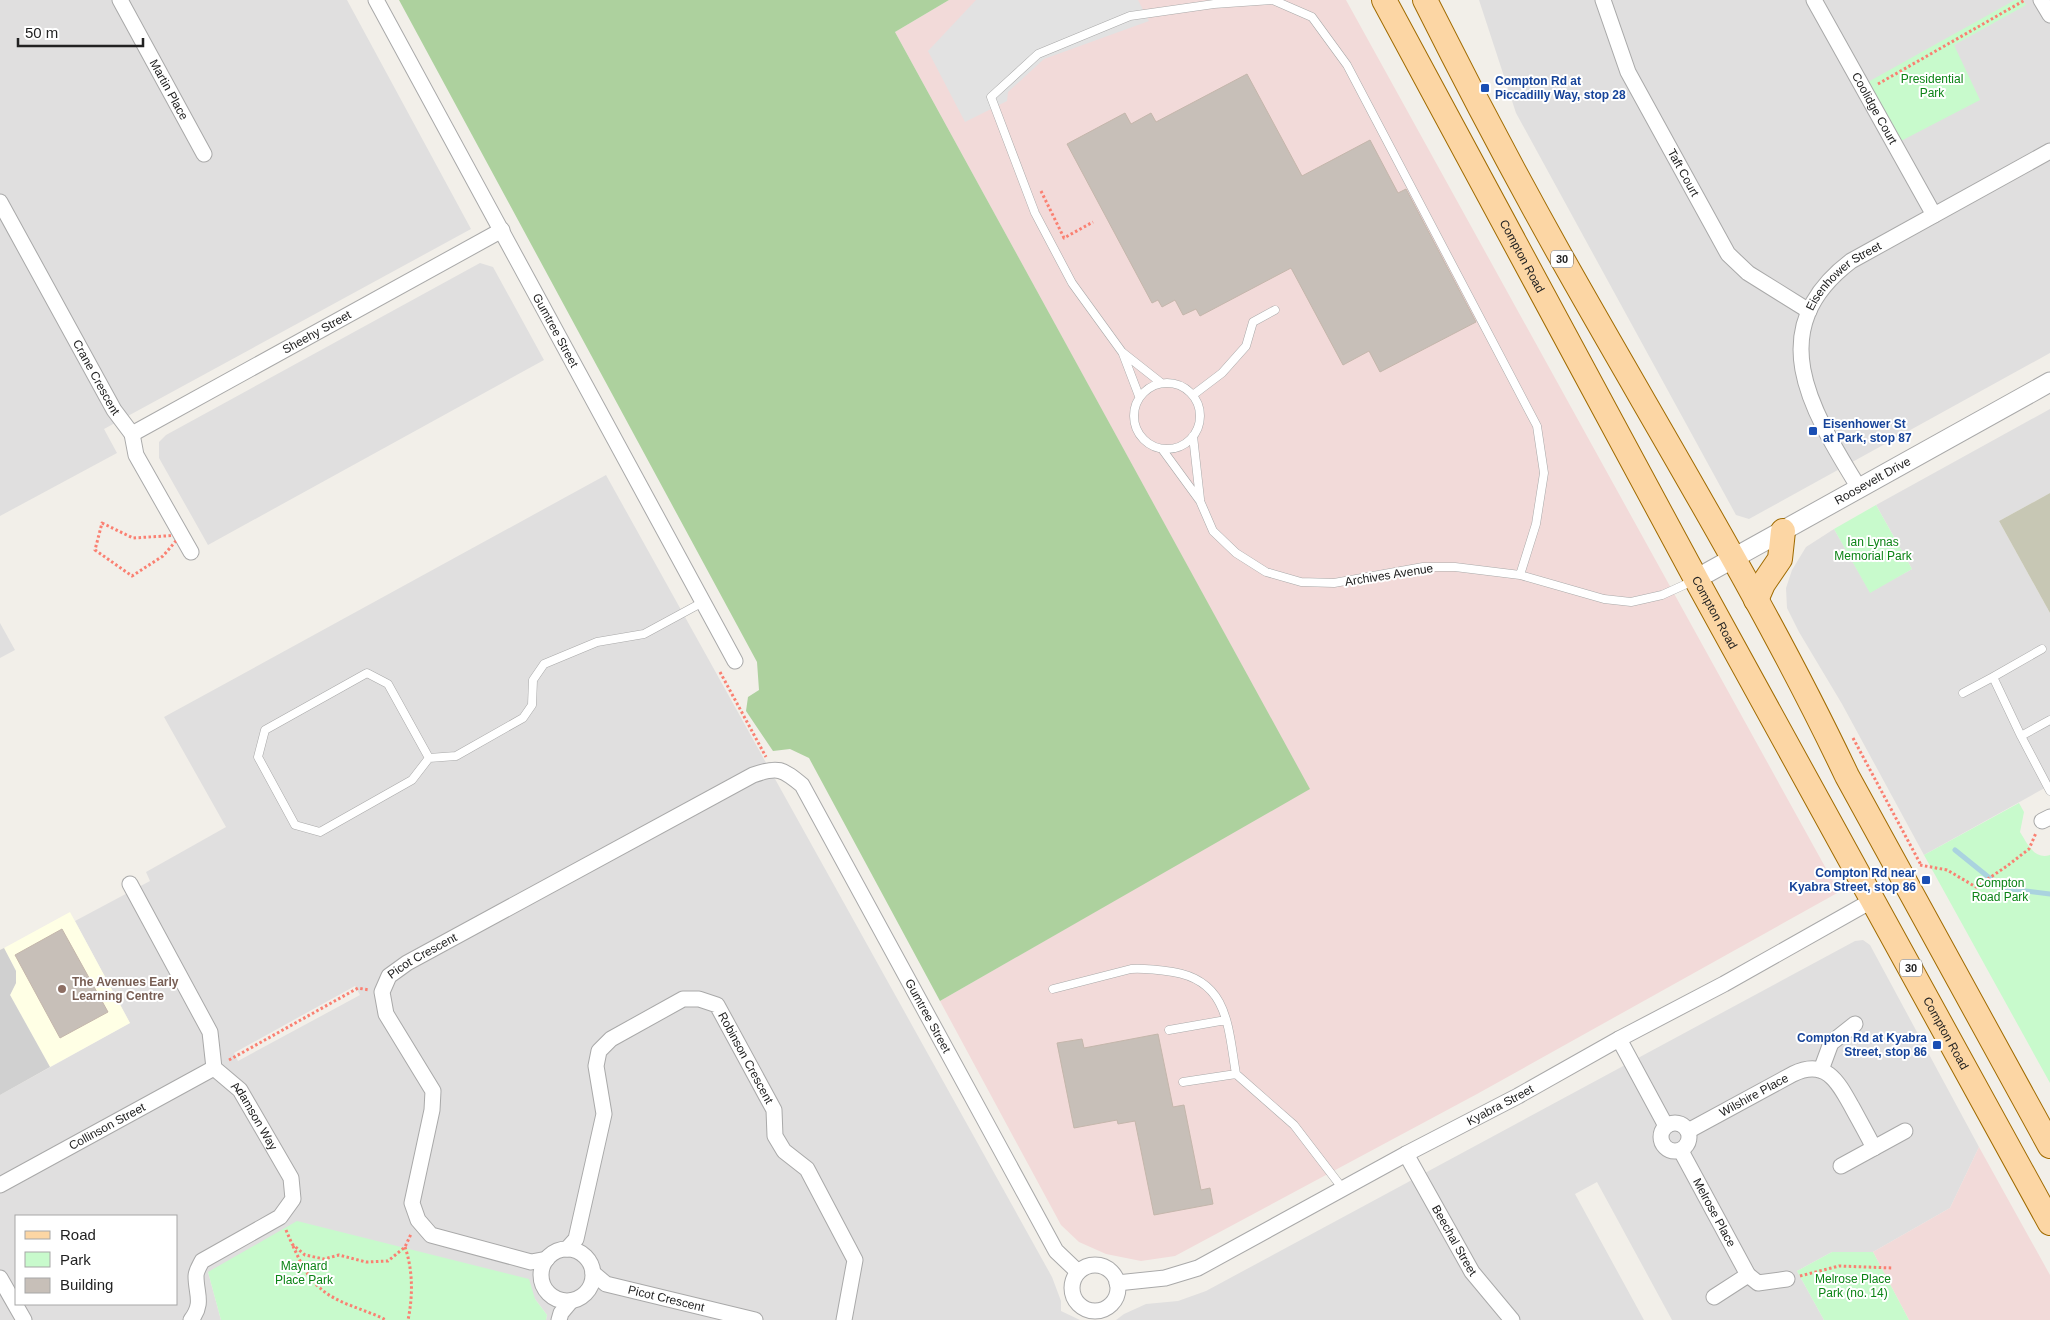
<svg xmlns="http://www.w3.org/2000/svg" width="2050" height="1320" viewBox="0 0 2050 1320" font-family="Arial,sans-serif">
<rect width="100%" height="100%" fill="#f2efe9"/>
<path fill="#e0dfdf" fill-rule="evenodd" d="M0,0H347L471,229L104,429L117,453L0,516Z
M1479,0H2050V353L1749,519L1736,515L1516,113Z
M480,263L493,267L544,360L208,545L159,458V442L166,435Z
M2050,409V493L1999,521L2050,613V785L1924,855L1842,704L1799,632L1787,608L1786,588L1792,570L1806,547L1834,529L1870,592L1912,569L1876,505Z
M606,475L1052,1277L1061,1301V1311L1080,1320H546L547,1315L535,1299L208,1272L221,1320H0V1095L130,1023L75,921L150,881L146,872L226,827L164,717ZM355,986L360,995L238,1061L234,1053ZM16,1216H176V1304H16Z
M0,623L15,650L0,658Z
M1863,940L1870,945L1979,1147L1950,1208L1873,1252H1832L1797,1271L1824,1320H1672L1597,1182L1575,1194L1644,1320H1116L1124,1314L1146,1304L1178,1301L1206,1291L1855,941Z"/>
<path fill="#f2dad9" d="M949,0H1346L1839,892L1477,1094L1175,1256L1141,1261L1106,1254L1079,1242L1061,1225L940,1001L1309,788L895,32Z
M1979,1147L2050,1275V1320H1909L1873,1252L1950,1208Z"/>
<path fill="#ffffe5" d="M70,912L130,1023L50,1067L10,995L16,983V971L4,948Z"/>
<path fill="#d0d0d0" d="M4,948L16,971V983L10,995L50,1067L0,1095V950Z"/>
<path fill="#c7c7b4" d="M2050,493V613L1999,521Z"/>
<path fill="#add19e" d="M399,0H949L895,32L1310,789L940,1001L809,758L790,749L773,751L746,711L748,697L759,690L757,662Z"/>
<path fill="#c8facc" d="M2015,0H2023L2026,5L1954,45L1980,100L1899,142L1868,82Z
M1876,505L1912,569L1870,593L1834,529Z
M2019,803L2024,812L2020,832C2027,843 2034,860 2050,855V1083L1924,855Z
M297,1221L529,1279L535,1299L547,1315L546,1320H221L208,1272Z
M1832,1252H1873L1909,1320H1824L1797,1271Z"/>
<path fill="#e2e2e2" d="M976,0H1138L1149,21L1044,59L1008,92L1007,101L965,122L928,51Z"/>
<g fill="none" stroke-linecap="round" stroke-linejoin="round">
<path stroke="#aad3df" stroke-width="5" d="M1955,850L2002,888L2050,894"/>
</g>
<path fill="#c7bfb8" stroke="#c4b6ab" d="M1247,74L1302,176L1370,140L1398,193L1406,189L1476,322L1380,372L1369,351L1343,365L1291,268L1200,316L1196,309L1183,315L1175,300L1162,307L1158,300L1152,303L1067,144L1125,113L1131,124L1151,113L1156,122Z
M62,929L108,1012L60,1038L15,955Z
M1158,1034L1173,1107L1184,1105L1201,1190L1210,1188L1213,1204L1154,1215L1135,1121L1118,1124L1117,1120L1074,1128L1057,1043L1082,1039L1084,1048Z"/>
<g fill="none" stroke-linecap="round" stroke-linejoin="round">
<defs>
<path id="service" d="M1123,354L1139,396
M1160,382L1122,352L1072,283L1035,213L991,97L1038,54L1130,16L1214,4L1273,0L1312,17L1347,65L1537,426L1544,473L1536,524L1520,575
M1134 416a33 33 0 1 1 66 0a33 33 0 1 1-66 0Z
M1193,395L1222,373L1246,346L1253,322L1275,310
M1193,436L1200,499
M1162,449L1200,501L1213,531L1236,553L1266,572L1301,582L1334,583L1423,567H1455L1520,575L1604,599L1631,602L1662,595L1693,581
M1963,693L1993,677
M2050,720L2021,736L2050,791
M2021,736L1993,677L2042,649
M429,758L412,780L320,832L295,825L258,757L265,730L367,673L388,684L429,758L456,756L523,718L532,705L533,680L544,664L597,642L644,634L703,602
M1053,989L1131,969C1145,968 1159,970 1173,972C1229,981 1228,1028 1236,1074
M1169,1030L1226,1020
M1183,1082L1236,1074L1294,1125L1343,1189"/>
<g id="minor">
<path id="s1" d="M120,0L204,154"/>
<path id="s2" d="M376,0L735,661"/>
<path id="s3" d="M1603,0L1628,72L1728,254L1748,273L1809,311"/>
<path id="s4" d="M1814,0L1934,215"/>
<path d="M2041,0L2050,15"/>
<path id="s5" d="M0,202L114,410L132,434L136,455L191,552"/>
<path id="s6" d="M132,434L502,230"/>
<path id="s7" d="M1859,488C1812,411 1760,330 1851,261L2050,151"/>
<path d="M2042,821L2050,817"/>
<path id="s8" d="M130,884L210,1032L214,1068L240,1090L291,1178L293,1199L280,1217L202,1261C200,1265 196,1271 196,1276C196,1294 204,1303 191,1320"/>
<path d="M1619,1039L1666,1126"/>
<path d="M1821,1070L1831,1043L1855,1024"/>
<circle cx="1675" cy="1137" r="14"/>
<path id="s9" d="M1688,1131L1793,1074C1826,1058 1838,1082 1852,1107C1859,1120 1867,1134 1874,1148"/>
<path id="s10" d="M1681,1151L1748,1275"/>
<path id="s11" d="M1406,1154L1472,1272L1512,1320"/>
<path d="M1841,1166L1905,1131"/>
<path id="s12" d="M0,1185L214,1068"/>
<path id="s13" d="M567,1249L576,1239L604,1114L596,1066L599,1051L611,1039L683,999H699L717,1005L774,1110L775,1136L784,1151L807,1169L855,1260L844,1320"/>
<circle cx="567" cy="1275" r="26"/>
<path id="s14" d="M547,1259L531,1262L431,1235L418,1220L412,1203L432,1110L433,1091L386,1014L382,992L389,976L407,963L753,775C778,766 783,769 802,785L1056,1251L1078,1272"/>
<circle cx="1095" cy="1288" r="23"/>
<path id="s15" d="M593,1273L606,1284L755,1320"/>
<path d="M0,1278L24,1320"/>
<path id="s16" d="M1117,1283L1165,1278L1198,1268L1406,1154L1518,1096L1619,1039L1724,984L1873,900"/>
<path d="M1714,1297L1748,1275L1758,1283L1787,1279"/>
<path d="M559,1320L561,1313L571,1301"/>
</g>
<g id="tertiary">
<path id="s17" d="M1696,579L2050,382"/>
</g>
<g id="primary">
<path id="s18" d="M1384,0L1696,579L2050,1223"/>
<path d="M1425,0C1468,86 1513,171 1560,255C1657,428 1762,597 1847,776L2050,1146"/>
<path d="M1756,600L1763,584L1780,559L1783,531"/>
</g>
</defs>
<use href="#service" stroke="#a9a9a9" stroke-width="9"/>
<use href="#minor" stroke="#a9a9a9" stroke-width="17"/>
<use href="#tertiary" stroke="#a9a9a9" stroke-width="21"/>
<use href="#primary" stroke="#a06b00" stroke-width="26"/>
<path stroke="#fa8072" stroke-width="3" stroke-dasharray="2.5 2.5" stroke-linecap="butt" d="M1878,84L2025,0
M1041,191L1064,238L1093,222
M102,523L133,538L181,535L163,556L132,576L95,550Z
M720,672L766,757
M1853,738L1921,865
M1920,865L1947,870L1976,887L2007,866L2029,849L2036,833
M229,1060L358,988L369,990
M286,1230L292,1244L305,1255L324,1259L339,1255L366,1262L388,1261L405,1247L411,1234
M293,1246C300,1261 307,1277 320,1288C337,1304 365,1309 386,1320
M405,1247C413,1270 413,1296 408,1320
M1800,1276L1839,1266L1893,1268"/>
<use href="#service" stroke="#fff" stroke-width="8"/>
<use href="#minor" stroke="#fff" stroke-width="15"/>
<use href="#tertiary" stroke="#fff" stroke-width="19"/>
<use href="#primary" stroke="#fcd6a4" stroke-width="24"/>
</g>
<g fill="#1a4fb4" stroke="#fff" stroke-width="2">
<rect x="1480" y="83" width="10" height="10" rx="2.5"/>
<rect x="1808" y="426" width="10" height="10" rx="2.5"/>
<rect x="1921" y="875" width="10" height="10" rx="2.5"/>
<rect x="1932" y="1040" width="10" height="10" rx="2.5"/>
</g>
<circle fill="#8d6e63" stroke="#fff" stroke-width="2" cx="62" cy="989" r="5"/>
<g text-anchor="middle" dominant-baseline="central" stroke-width="4" stroke-linejoin="round" paint-order="stroke">
<g fill="#fff" stroke="#646464" stroke-width="1">
<rect x="1551" y="250.5" width="22" height="17" rx="4"/>
<rect x="1900" y="959.5" width="22" height="17" rx="4"/>
</g>
<g font-size="11" font-weight="bold" fill="#222">
<text x="1562" y="259">30</text>
<text x="1911" y="968">30</text>
</g>
<g font-size="12" fill="#0c8416" stroke="#fff">
<text x="1932" y="79">Presidential<tspan x="1932" dy="14">Park</tspan></text>
<text x="1873" y="542">Ian Lynas<tspan x="1873" dy="14">Memorial Park</tspan></text>
<text x="2000" y="883">Compton<tspan x="2000" dy="14">Road Park</tspan></text>
<text x="304" y="1266">Maynard<tspan x="304" dy="14">Place Park</tspan></text>
<text x="1853" y="1279">Melrose Place<tspan x="1853" dy="14">Park (no. 14)</tspan></text>
</g>
<g font-size="12" font-weight="bold" fill="#164399" stroke="#fff" text-anchor="start">
<text x="1495" y="81">Compton Rd at<tspan x="1495" dy="14">Piccadilly Way, stop 28</tspan></text>
<text x="1823" y="424">Eisenhower St<tspan x="1823" dy="14">at Park, stop 87</tspan></text>
<text x="1916" y="873" text-anchor="end">Compton Rd near<tspan x="1916" dy="14">Kyabra Street, stop 86</tspan></text>
<text x="1927" y="1038" text-anchor="end">Compton Rd at Kyabra<tspan x="1927" dy="14">Street, stop 86</tspan></text>
</g>
<g font-size="12" fill="#222" stroke="#fff">
<text stroke="none"><textPath href="#s1" startOffset="102">Martin Place</textPath></text>
<text stroke="none"><textPath href="#s4" startOffset="124">Coolidge Court</textPath></text>
<text stroke="none"><textPath href="#s3" startOffset="191">Taft Court</textPath></text>
<text stroke="none"><textPath href="#s18" startOffset="291">Compton Road</textPath></text>
<text stroke="none"><textPath href="#s7" startOffset="242">Eisenhower Street</textPath></text>
<text stroke="none"><textPath href="#s2" startOffset="376">Gumtree Street</textPath></text>
<text stroke="none"><textPath href="#s6" startOffset="211">Sheehy Street</textPath></text>
<text stroke="none"><textPath href="#s5" startOffset="200">Crane Crescent</textPath></text>
<text stroke="none"><textPath href="#s17" startOffset="202">Roosevelt Drive</textPath></text>
<text transform="translate(1389 575) rotate(-9)">Archives Avenue</text>
<text stroke="none"><textPath href="#s18" startOffset="696">Compton Road</textPath></text>
<text stroke="none"><textPath href="#s14" startOffset="441">Picot Crescent</textPath></text>
<text stroke="none"><textPath href="#s14" startOffset="1135">Gumtree Street</textPath></text>
<text stroke="none"><textPath href="#s18" startOffset="1176">Compton Road</textPath></text>
<text stroke="none"><textPath href="#s13" startOffset="400">Robinson Crescent</textPath></text>
<text stroke="none"><textPath href="#s9" startOffset="75">Wilshire Place</textPath></text>
<text stroke="none"><textPath href="#s16" startOffset="426">Kyabra Street</textPath></text>
<text stroke="none"><textPath href="#s8" startOffset="268">Adamson Way</textPath></text>
<text stroke="none"><textPath href="#s12" startOffset="122">Collinson Street</textPath></text>
<text stroke="none"><textPath href="#s10" startOffset="70">Melrose Place</textPath></text>
<text stroke="none"><textPath href="#s11" startOffset="99">Beechal Street</textPath></text>
<text stroke="none"><textPath href="#s15" startOffset="79">Picot Crescent</textPath></text>
</g>
<g font-size="12" font-weight="bold" fill="#785e54" stroke="#fff" text-anchor="start">
<text x="72" y="982">The Avenues Early<tspan x="72" dy="14">Learning Centre</tspan></text>
</g>
</g>
<rect x="15" y="1215" width="162" height="90" fill="#ffffff" stroke="#a7a7a7"/>
<rect x="25" y="1231" width="25" height="8" fill="#fcd6a4" stroke="#a7a7a7"/>
<text x="60" y="1240" font-size="15" fill="#222222">Road</text>
<rect x="25" y="1252" width="25" height="15" fill="#c8facc" stroke="#a7a7a7"/>
<text x="60" y="1265" font-size="15" fill="#222222">Park</text>
<rect x="25" y="1278" width="25" height="15" fill="#c7bfb8" stroke="#a7a7a7"/>
<text x="60" y="1290" font-size="15" fill="#222222">Building</text>
<path d="M18 38v8h125v-8" fill="none" stroke="#222222" stroke-width="2.5"/>
<text x="25" y="38" font-size="15" fill="#222222" stroke="#ffffff" stroke-width="4" paint-order="stroke">50 m</text>
</svg>
